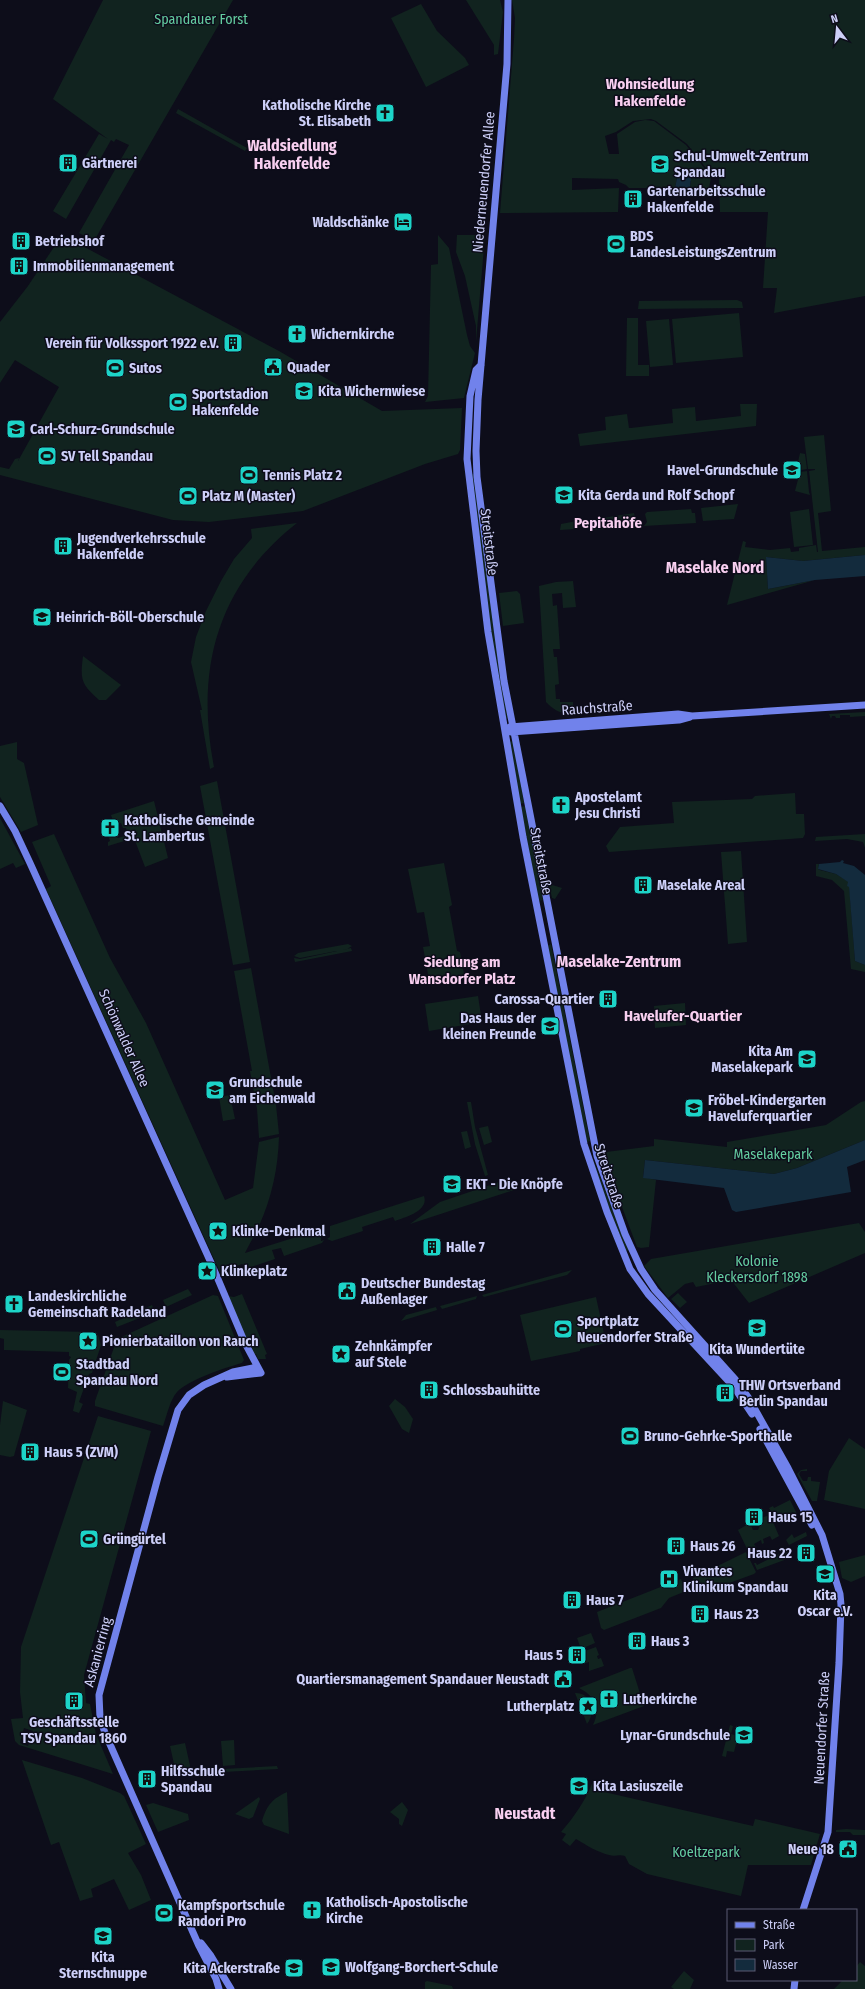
<svg xmlns="http://www.w3.org/2000/svg" width="865" height="1989" viewBox="0 0 865 1989" font-family="'Fira Sans Condensed',sans-serif">
<rect width="100%" height="100%" fill="#0d0d1a"/>
<path fill="#11231f" fill-rule="evenodd" d="M103,0H233L94,241L79,233L129,145L116,139L114,142L111,140L66,219L53,211L99,134L108,139L53,99Z
M466,0H500L503,12L498,54L494,55V45Z
M512,0H865V296L774,313L777,288H763L768,212H720L719,177L710,173L687,144L656,121L651,119L633,121L616,132L605,136L609,154H619L617,134L635,122L645,120L654,121L686,145L709,174L711,178L709,188L697,189L690,187L691,181L677,178L675,188H629L626,185L619,182L618,179L572,178V190L619,188L618,212L500,213L514,39L515,18Z
M421,4L437,31L465,58L469,65L426,87L391,18Z
M178,109L247,148L245,151L176,113Z
M62,235L279,351L382,411L462,408L460,450L458,454L425,464L303,511L209,522L173,520L0,475V467L9,469L15,459L19,458L18,461L59,387L15,360L0,383V322L28,286Z
M438,235L449,248L467,335L470,346L475,353L464,398L425,402L428,396L431,265L438,264Z
M457,235H485L476,342V326L465,276L456,252Z
M737,300L742,302L743,308L638,309L639,301Z
M739,313L743,357L676,363L672,319Z
M627,318H638V365H649V376H626Z
M669,319L673,365L650,367L646,321Z
M740,404H757L756,426L580,446L578,434L606,430L605,417L627,414L629,428H631L673,423L672,409L695,407L696,421L741,416Z
M824,435L831,511L818,513L822,551L865,547V555L803,561L766,557L768,589L815,580L727,605L743,541L746,542L745,547L770,550L790,548L791,552L799,551V548L816,545L817,552H818L809,471L815,470V469H808L804,437Z
M800,453L805,454L807,469L796,471Z
M807,471L809,492L810,495L795,491L800,472Z
M471,474H474L509,718L505,719L496,671Z
M738,504L734,519L703,521L701,508Z
M691,509L692,513H695L696,523L644,526L647,522L645,514L647,512Z
M809,509L813,545L794,547L790,512Z
M634,513L636,521H639L637,527L595,530L589,528L587,525L590,520Z
M582,520L576,523L575,529L560,530L561,524Z
M297,523C217,586 195,669 214,767L210,769L200,710H202L191,662L196,637L206,611L221,581L234,559L252,538L251,529Z
M573,581L576,607L563,608L562,593L552,594L553,606L557,605L560,649H553L554,657H557L559,684L555,685L556,699H560V702H573V713C561,715 554,710 546,702L539,586L556,582Z
M517,591L520,594L524,623L503,626L499,593Z
M83,656L121,685L106,700H99C81,684 80,680 83,656Z
M865,712V716L850,717V715H840V718H836L835,716H832L831,719L829,714Z
M514,741L524,803L520,804L509,742Z
M17,742V759L24,763L38,825L21,832L0,797V746Z
M217,781L250,962L233,965L200,786Z
M795,793L796,814H804L805,834L803,838L609,852L606,846L620,827L674,823L672,802L752,799L755,796Z
M154,801L168,858L145,867L134,838L108,846V842L110,841L107,833L115,831L116,837L118,838L128,835L126,828H123L121,823L114,824L111,815Z
M525,806L543,900L538,901L521,807Z
M0,818L25,864L16,868L13,863L0,869Z
M54,834L110,958L146,1023L225,1200L253,1188L259,1142L279,1137C278,1168 272,1197 259,1226C255,1235 249,1244 245,1253L325,1228L324,1233L321,1235V1241L324,1240L322,1243L284,1256L281,1248L272,1250L275,1259L248,1268L242,1264L220,1272L46,889L51,886L32,842Z
M865,834V848L863,842L847,839L815,841L816,837Z
M741,851L747,942L728,944L721,852Z
M444,863L452,905L449,907L457,951L460,952L465,979L430,985L423,947L430,946L424,912L417,913L408,869Z
M816,864H819L818,869L820,870L836,874L849,882L855,961L865,965V972L851,969L844,891L832,880L816,876Z
M549,884L562,888L555,899L552,898Z
M348,944L352,946L347,949L300,958L294,956L298,953Z
M551,944L590,1141L587,1142L547,946Z
M351,948L352,951L295,962L294,958L300,959Z
M251,968L276,1105L279,1134L259,1138L257,1109L250,1071H252L234,971Z
M478,996L482,1022L429,1031L425,1004Z
M685,1003L686,1025L655,1028L654,1006Z
M230,1095L235,1119L223,1121L219,1097Z
M865,1101V1140L797,1168L774,1174L645,1160L643,1177L656,1180L649,1247L641,1248L637,1247L604,1159H608L606,1152L654,1146V1139L727,1147V1142L826,1125L861,1102Z
M467,1102H471L475,1127L488,1175L485,1176L475,1144Z
M488,1126L492,1142L484,1145L479,1128Z
M467,1131L471,1147L465,1149L461,1132Z
M593,1159L629,1250L626,1251L590,1160Z
M511,1178L514,1190L410,1224L440,1202Z
M424,1196C429,1211 406,1217 395,1221L393,1217L362,1227L363,1231L332,1241L327,1239L330,1237V1226Z
M859,1223L865,1232V1253L749,1303L731,1280L696,1287L693,1282L685,1284L668,1298L644,1266L651,1259Z
M572,1270L567,1275L484,1297L482,1295Z
M188,1289L192,1295L166,1307L163,1300Z
M678,1293L687,1302L680,1308L671,1299Z
M242,1294L267,1354L265,1355L266,1359H258L256,1354L253,1355L228,1296L234,1297Z
M213,1295L218,1296L244,1360L242,1363C227,1367 188,1380 177,1392C170,1400 167,1415 163,1426L95,1406V1401L117,1339Z
M477,1296L476,1299L442,1309L440,1306Z
M596,1297L606,1343L580,1349V1351L531,1361L520,1315Z
M152,1305L155,1312L117,1327L115,1322Z
M436,1307L437,1310L401,1321L406,1315Z
M0,1330L91,1332L98,1335L101,1345L92,1373L89,1374L79,1402L83,1404L79,1413L73,1411L77,1392L68,1388L69,1360L71,1357L69,1356V1352L4,1350V1339L0,1338Z
M395,1399L405,1407L413,1419L409,1433L402,1429L389,1406Z
M3,1401L27,1410L15,1452L14,1456L10,1457L0,1455V1425Z
M98,1416L151,1431L84,1675L86,1703L90,1704L96,1734L113,1774L19,1745L15,1741L11,1719L23,1718L20,1692L21,1647ZM24,1728L33,1731L28,1746L20,1743Z
M849,1438L865,1449V1509L824,1500L829,1471Z
M807,1469V1471H801L799,1474L803,1481H807L808,1477H811V1481L820,1482L817,1501H812L797,1474L801,1470Z
M790,1500L797,1514L795,1515L793,1512L785,1516L787,1520L777,1523L769,1508L773,1506L774,1508Z
M770,1515L779,1536L772,1540L770,1536L763,1539L764,1543L762,1544L761,1540L754,1544L756,1547L748,1551L738,1530L750,1523L753,1530H758L760,1525L757,1519Z
M806,1532L807,1536L789,1545L786,1540L792,1534L794,1538Z
M787,1550L789,1556L787,1559L757,1570L754,1563H756L757,1565Z
M746,1552L756,1572L754,1574L699,1594L695,1591L698,1590L696,1584L693,1585V1578Z
M865,1555V1576L851,1582L842,1578L839,1562Z
M681,1579L686,1591L669,1598L661,1608L604,1630L601,1628L597,1612Z
M591,1633L595,1643L581,1649L577,1638Z
M596,1647L599,1655L597,1656L598,1659L601,1658L604,1666L589,1671V1662L586,1663L582,1652Z
M630,1668H632L644,1706L593,1725C601,1708 595,1696 579,1688Z
M575,1693C592,1692 596,1713 587,1724Z
M730,1725L733,1726L731,1734L738,1736L734,1752L727,1751L726,1757L722,1756Z
M234,1740L235,1765L223,1766L221,1741Z
M185,1743L191,1770L176,1773L170,1746Z
M22,1760L82,1778L120,1793L124,1796L146,1844L128,1853L141,1875L151,1900L129,1910L114,1879L91,1889L93,1897L80,1901L59,1842L51,1845Z
M277,1766L278,1769L223,1772V1769Z
M593,1781L597,1788L604,1792L753,1826L755,1819L820,1834L811,1865H748L741,1896L647,1874L629,1864L625,1856C619,1854 615,1857 609,1855C597,1852 586,1845 576,1839L570,1846L562,1840L566,1834L561,1832C574,1817 586,1800 593,1781Z
M287,1792L289,1834L264,1825L262,1821C267,1805 272,1799 287,1792Z
M259,1797L260,1799L253,1817L249,1819L235,1814Z
M402,1802L408,1810L402,1826L399,1824V1819L390,1812Z
M153,1803L188,1814L189,1820L158,1832L146,1805Z
M846,1829L865,1830V1835H853L850,1832H836V1830Z
M860,1962L865,1966V1989H834L843,1980H856V1967Z
M684,1971L694,1980L690,1989H674L671,1987Z
M427,1981L452,1986L453,1989H425V1982Z"/>
<path fill="#132b3d" d="M682,176H690L691,178L690,187L684,190L675,188L677,178Z
M865,555V576L815,580L768,589L766,557L803,561Z
M842,860L844,861L843,863L854,866L865,875V965L855,961L849,887L847,886L848,882L836,874L818,869L819,864L840,862Z
M865,1140V1160L847,1167L851,1192L736,1212L732,1210L724,1188L643,1178L645,1160L774,1174L797,1168Z"/>
<g fill="none" stroke-linecap="round" stroke-linejoin="round">
<path stroke="#7182eb" stroke-width="7" d="M508,0L507,64L478,400L476,451L477,477L504,681L597,1156L625,1234L641,1269L655,1290L735,1379L748,1397L788,1468L822,1535L840,1594L841,1605L839,1663L828,1832L803,1910
M481,365L476,370L470,396L467,459L488,632L523,837L584,1144L607,1212L630,1269L648,1294L734,1387L752,1414
M510,727L678,714L692,716L865,705
M511,732L679,720L690,717
M0,806L15,831L30,863L212,1265L245,1343L261,1373L227,1377
M760,1429L812,1525
M201,1943L211,1956L231,1989
M219,1989L216,1979L199,1946L105,1733L100,1718L99,1695L158,1477L178,1410L189,1395L204,1385L233,1372L257,1367
M794,1989L795,1980"/>
</g>
<defs>
<symbol id="church-square" viewBox="-11 -11 22 22"><rect x="-9" y="-9" width="18" height="18" rx="4" fill="#1dd4c8" stroke="#0d0d1a"/><path d="M-1.2-6h2.4v3.5h3.3v2.4h-3.3V6h-2.4V-.1h-3.3v-2.4h3.3Z" fill="#111"/></symbol>
<symbol id="building-square" viewBox="-11 -11 22 22"><rect x="-9" y="-9" width="18" height="18" rx="4" fill="#1dd4c8" stroke="#0d0d1a"/><path d="M-4-6H4V6H1V3H-1V6H-4ZM-2.5-4.3h1.7v1.8h-1.7ZM.8-4.3h1.7v1.8H.8ZM-2.5-1h1.7V.8h-1.7ZM.8-1h1.7V.8H.8Z" fill="#111"/></symbol>
<symbol id="school-square" viewBox="-11 -11 22 22"><rect x="-9" y="-9" width="18" height="18" rx="4" fill="#1dd4c8" stroke="#0d0d1a"/><path d="M0-5L7-2L0 1L-7-2ZM-4 1L0 2.5L4 1V4Q0 6-4 4Z" fill="#111"/></symbol>
<symbol id="hotel-square" viewBox="-11 -11 22 22"><rect x="-9" y="-9" width="18" height="18" rx="4" fill="#1dd4c8" stroke="#0d0d1a"/><path d="M-6-4.5h1.5V1H6V5H4.5V3h-9V5H-6ZM-4 0a1.8 1.8 0 1 1 3.6 0ZM.5 0V-2.5h3Q6-2.5 6 0Z" fill="#111"/></symbol>
<symbol id="stadium-square" viewBox="-11 -11 22 22"><rect x="-9" y="-9" width="18" height="18" rx="4" fill="#1dd4c8" stroke="#0d0d1a"/><path d="M0-5a6.5 5 0 1 0 0 10a6.5 5 0 1 0 0-10ZM-3.5-1.8h7v3.6h-7Z" fill="#111"/></symbol>
<symbol id="civic-square" viewBox="-11 -11 22 22"><rect x="-9" y="-9" width="18" height="18" rx="4" fill="#1dd4c8" stroke="#0d0d1a"/><path d="M-.6-6.5H3V-4.5H.6V-3L4-1V1h2V6H-6V1h2V-1L-.6-3ZM-1.2 2.5V6h2.4V2.5Z" fill="#111"/></symbol>
<symbol id="sight-square" viewBox="-11 -11 22 22"><rect x="-9" y="-9" width="18" height="18" rx="4" fill="#1dd4c8" stroke="#0d0d1a"/><path d="M0-6L1.8-2.2L6-1.7L2.9 1.2L3.7 5.4L0 3.3L-3.7 5.4L-2.9 1.2L-6-1.7L-1.8-2.2Z" fill="#111"/></symbol>
<symbol id="hospital-square" viewBox="-11 -11 22 22"><rect x="-9" y="-9" width="18" height="18" rx="4" fill="#1dd4c8" stroke="#0d0d1a"/><path d="M-5-5h3v3.5h4V-5h3V5h-3V1.5h-4V5h-3Z" fill="#111"/></symbol>
</defs>
<g fill-rule="evenodd">
<use href="#church-square" x="374" y="102" width="22" height="22"/>
<use href="#building-square" x="57" y="152" width="22" height="22"/>
<use href="#school-square" x="649" y="153" width="22" height="22"/>
<use href="#building-square" x="622" y="188" width="22" height="22"/>
<use href="#hotel-square" x="392" y="211" width="22" height="22"/>
<use href="#building-square" x="10" y="230" width="22" height="22"/>
<use href="#stadium-square" x="605" y="233" width="22" height="22"/>
<use href="#building-square" x="8" y="255" width="22" height="22"/>
<use href="#church-square" x="286" y="323" width="22" height="22"/>
<use href="#building-square" x="222" y="332" width="22" height="22"/>
<use href="#civic-square" x="262" y="356" width="22" height="22"/>
<use href="#stadium-square" x="104" y="357" width="22" height="22"/>
<use href="#school-square" x="293" y="380" width="22" height="22"/>
<use href="#stadium-square" x="167" y="391" width="22" height="22"/>
<use href="#school-square" x="5" y="418" width="22" height="22"/>
<use href="#stadium-square" x="36" y="445" width="22" height="22"/>
<use href="#school-square" x="781" y="459" width="22" height="22"/>
<use href="#stadium-square" x="238" y="464" width="22" height="22"/>
<use href="#school-square" x="553" y="484" width="22" height="22"/>
<use href="#stadium-square" x="177" y="485" width="22" height="22"/>
<use href="#building-square" x="52" y="535" width="22" height="22"/>
<use href="#school-square" x="31" y="606" width="22" height="22"/>
<use href="#church-square" x="550" y="794" width="22" height="22"/>
<use href="#church-square" x="99" y="817" width="22" height="22"/>
<use href="#building-square" x="632" y="874" width="22" height="22"/>
<use href="#building-square" x="597" y="988" width="22" height="22"/>
<use href="#school-square" x="539" y="1015" width="22" height="22"/>
<use href="#school-square" x="796" y="1048" width="22" height="22"/>
<use href="#school-square" x="204" y="1079" width="22" height="22"/>
<use href="#school-square" x="683" y="1097" width="22" height="22"/>
<use href="#school-square" x="441" y="1173" width="22" height="22"/>
<use href="#sight-square" x="207" y="1220" width="22" height="22"/>
<use href="#building-square" x="421" y="1236" width="22" height="22"/>
<use href="#sight-square" x="196" y="1260" width="22" height="22"/>
<use href="#civic-square" x="336" y="1280" width="22" height="22"/>
<use href="#church-square" x="3" y="1293" width="22" height="22"/>
<use href="#school-square" x="746" y="1317" width="22" height="22"/>
<use href="#stadium-square" x="552" y="1318" width="22" height="22"/>
<use href="#sight-square" x="77" y="1330" width="22" height="22"/>
<use href="#sight-square" x="330" y="1343" width="22" height="22"/>
<use href="#stadium-square" x="51" y="1361" width="22" height="22"/>
<use href="#building-square" x="418" y="1379" width="22" height="22"/>
<use href="#building-square" x="714" y="1382" width="22" height="22"/>
<use href="#stadium-square" x="619" y="1425" width="22" height="22"/>
<use href="#building-square" x="19" y="1441" width="22" height="22"/>
<use href="#building-square" x="743" y="1506" width="22" height="22"/>
<use href="#stadium-square" x="78" y="1528" width="22" height="22"/>
<use href="#building-square" x="665" y="1535" width="22" height="22"/>
<use href="#building-square" x="795" y="1542" width="22" height="22"/>
<use href="#school-square" x="814" y="1563" width="22" height="22"/>
<use href="#hospital-square" x="658" y="1568" width="22" height="22"/>
<use href="#building-square" x="561" y="1589" width="22" height="22"/>
<use href="#building-square" x="689" y="1603" width="22" height="22"/>
<use href="#building-square" x="626" y="1630" width="22" height="22"/>
<use href="#building-square" x="566" y="1644" width="22" height="22"/>
<use href="#civic-square" x="552" y="1668" width="22" height="22"/>
<use href="#church-square" x="598" y="1688" width="22" height="22"/>
<use href="#building-square" x="63" y="1690" width="22" height="22"/>
<use href="#sight-square" x="577" y="1695" width="22" height="22"/>
<use href="#school-square" x="733" y="1724" width="22" height="22"/>
<use href="#building-square" x="136" y="1768" width="22" height="22"/>
<use href="#school-square" x="568" y="1775" width="22" height="22"/>
<use href="#civic-square" x="837" y="1838" width="22" height="22"/>
<use href="#church-square" x="301" y="1899" width="22" height="22"/>
<use href="#stadium-square" x="153" y="1902" width="22" height="22"/>
<use href="#school-square" x="92" y="1925" width="22" height="22"/>
<use href="#school-square" x="320" y="1956" width="22" height="22"/>
<use href="#school-square" x="283" y="1957" width="22" height="22"/>
</g>
<g text-anchor="middle" dominant-baseline="central" stroke-width="3" stroke-linejoin="round" paint-order="stroke">
<g font-size="14" fill="#64cda1" stroke="#0d0d1a">
<text x="201" y="19">Spandauer Forst</text>
<text x="773" y="1154">Maselakepark</text>
<text x="757" y="1261">Kolonie<tspan x="757" dy="16">Kleckersdorf 1898</tspan></text>
<text x="706" y="1852">Koeltzepark</text>
</g>
<g font-size="14" font-weight="bold" fill="#cdcff8" stroke="#0d0d1a" text-anchor="start">
<text x="371" y="105" text-anchor="end">Katholische Kirche<tspan x="371" dy="16">St. Elisabeth</tspan></text>
<text x="674" y="156">Schul-Umwelt-Zentrum<tspan x="674" dy="16">Spandau</tspan></text>
<text x="82" y="163">Gärtnerei</text>
<text x="647" y="191">Gartenarbeitsschule<tspan x="647" dy="16">Hakenfelde</tspan></text>
<text x="389" y="222" text-anchor="end">Waldschänke</text>
<text x="630" y="236">BDS<tspan x="630" dy="16">LandesLeistungsZentrum</tspan></text>
<text x="35" y="241">Betriebshof</text>
<text x="33" y="266">Immobilienmanagement</text>
<text x="311" y="334">Wichernkirche</text>
<text x="219" y="343" text-anchor="end">Verein für Volkssport 1922 e.V.</text>
<text x="287" y="367">Quader</text>
<text x="129" y="368">Sutos</text>
<text x="318" y="391">Kita Wichernwiese</text>
<text x="192" y="394">Sportstadion<tspan x="192" dy="16">Hakenfelde</tspan></text>
<text x="30" y="429">Carl-Schurz-Grundschule</text>
<text x="61" y="456">SV Tell Spandau</text>
<text x="778" y="470" text-anchor="end">Havel-Grundschule</text>
<text x="263" y="475">Tennis Platz 2</text>
<text x="578" y="495">Kita Gerda und Rolf Schopf</text>
<text x="202" y="496">Platz M (Master)</text>
<text x="77" y="538">Jugendverkehrsschule<tspan x="77" dy="16">Hakenfelde</tspan></text>
<text x="56" y="617">Heinrich-Böll-Oberschule</text>
<text x="575" y="797">Apostelamt<tspan x="575" dy="16">Jesu Christi</tspan></text>
<text x="124" y="820">Katholische Gemeinde<tspan x="124" dy="16">St. Lambertus</tspan></text>
<text x="657" y="885">Maselake Areal</text>
<text x="594" y="999" text-anchor="end">Carossa-Quartier</text>
<text x="536" y="1018" text-anchor="end">Das Haus der<tspan x="536" dy="16">kleinen Freunde</tspan></text>
<text x="793" y="1051" text-anchor="end">Kita Am<tspan x="793" dy="16">Maselakepark</tspan></text>
<text x="229" y="1082">Grundschule<tspan x="229" dy="16">am Eichenwald</tspan></text>
<text x="708" y="1100">Fröbel-Kindergarten<tspan x="708" dy="16">Haveluferquartier</tspan></text>
<text x="466" y="1184">EKT - Die Knöpfe</text>
<text x="232" y="1231">Klinke-Denkmal</text>
<text x="446" y="1247">Halle 7</text>
<text x="221" y="1271">Klinkeplatz</text>
<text x="361" y="1283">Deutscher Bundestag<tspan x="361" dy="16">Außenlager</tspan></text>
<text x="28" y="1296">Landeskirchliche<tspan x="28" dy="16">Gemeinschaft Radeland</tspan></text>
<text x="577" y="1321">Sportplatz<tspan x="577" dy="16">Neuendorfer Straße</tspan></text>
<text x="102" y="1341">Pionierbataillon von Rauch</text>
<text x="355" y="1346">Zehnkämpfer<tspan x="355" dy="16">auf Stele</tspan></text>
<text x="757" y="1349" text-anchor="middle">Kita Wundertüte</text>
<text x="76" y="1364">Stadtbad<tspan x="76" dy="16">Spandau Nord</tspan></text>
<text x="739" y="1385">THW Ortsverband<tspan x="739" dy="16">Berlin Spandau</tspan></text>
<text x="443" y="1390">Schlossbauhütte</text>
<text x="644" y="1436">Bruno-Gehrke-Sporthalle</text>
<text x="44" y="1452">Haus 5 (ZVM)</text>
<text x="768" y="1517">Haus 15</text>
<text x="103" y="1539">Grüngürtel</text>
<text x="690" y="1546">Haus 26</text>
<text x="792" y="1553" text-anchor="end">Haus 22</text>
<text x="683" y="1571">Vivantes<tspan x="683" dy="16">Klinikum Spandau</tspan></text>
<text x="825" y="1595" text-anchor="middle">Kita<tspan x="825" dy="16">Oscar e.V.</tspan></text>
<text x="586" y="1600">Haus 7</text>
<text x="714" y="1614">Haus 23</text>
<text x="651" y="1641">Haus 3</text>
<text x="563" y="1655" text-anchor="end">Haus 5</text>
<text x="549" y="1679" text-anchor="end">Quartiersmanagement Spandauer Neustadt</text>
<text x="623" y="1699">Lutherkirche</text>
<text x="574" y="1706" text-anchor="end">Lutherplatz</text>
<text x="74" y="1722" text-anchor="middle">Geschäftsstelle<tspan x="74" dy="16">TSV Spandau 1860</tspan></text>
<text x="730" y="1735" text-anchor="end">Lynar-Grundschule</text>
<text x="161" y="1771">Hilfsschule<tspan x="161" dy="16">Spandau</tspan></text>
<text x="593" y="1786">Kita Lasiuszeile</text>
<text x="834" y="1849" text-anchor="end">Neue 18</text>
<text x="326" y="1902">Katholisch-Apostolische<tspan x="326" dy="16">Kirche</tspan></text>
<text x="178" y="1905">Kampfsportschule<tspan x="178" dy="16">Randori Pro</tspan></text>
<text x="103" y="1957" text-anchor="middle">Kita<tspan x="103" dy="16">Sternschnuppe</tspan></text>
<text x="345" y="1967">Wolfgang-Borchert-Schule</text>
<text x="280" y="1968" text-anchor="end">Kita Ackerstraße</text>
</g>
<g font-size="14" fill="#cdcff8" stroke="#0d0d1a">
<text transform="translate(484 182) rotate(-85)">Niederneuendorfer Allee</text>
<text transform="translate(489 542) rotate(83)">Streitstraße</text>
<text transform="translate(597 708) rotate(-4)">Rauchstraße</text>
<text transform="translate(541 861) rotate(79)">Streitstraße</text>
<text transform="translate(124 1038) rotate(66)">Schönwalder Allee</text>
<text transform="translate(609 1176) rotate(72)">Streitstraße</text>
<text transform="translate(98 1652) rotate(-75)">Askanierring</text>
<text transform="translate(822 1728) rotate(-87)">Neuendorfer Straße</text>
</g>
<g font-size="15" font-weight="bold" fill="#f8cff0" stroke="#0d0d1a">
<text x="650" y="84">Wohnsiedlung<tspan x="650" dy="17">Hakenfelde</tspan></text>
<text x="608" y="523">Pepitahöfe</text>
<text x="462" y="962">Siedlung am<tspan x="462" dy="17">Wansdorfer Platz</tspan></text>
<text x="683" y="1016">Havelufer-Quartier</text>
</g>
<g font-size="16" font-weight="bold" fill="#f8cff0" stroke="#0d0d1a">
<text x="292" y="145">Waldsiedlung<tspan x="292" dy="18">Hakenfelde</tspan></text>
<text x="715" y="567">Maselake Nord</text>
<text x="619" y="961">Maselake-Zentrum</text>
<text x="525" y="1813">Neustadt</text>
</g>
</g>
<rect x="727" y="1909" width="130" height="72" fill="#0d0d1a" stroke="#5a5b73"/>
<rect x="735" y="1922" width="20" height="6" fill="#7182eb" stroke="#5a5b73"/>
<text x="763" y="1929" font-size="12" fill="#cdcff8">Straße</text>
<rect x="735" y="1939" width="20" height="12" fill="#11231f" stroke="#5a5b73"/>
<text x="763" y="1949" font-size="12" fill="#cdcff8">Park</text>
<rect x="735" y="1959" width="20" height="12" fill="#132b3d" stroke="#5a5b73"/>
<text x="763" y="1969" font-size="12" fill="#cdcff8">Wasser</text>
<g transform="translate(837 28) rotate(344)" stroke="#0d0d1a" stroke-width="3" paint-order="stroke">
<path d="M0-3L7 15L0 10L-7 15Z" fill="#cdcff8"/>
<text y="-6" font-size="11" font-weight="bold" text-anchor="middle" fill="#cdcff8">N</text>
</g>
</svg>
